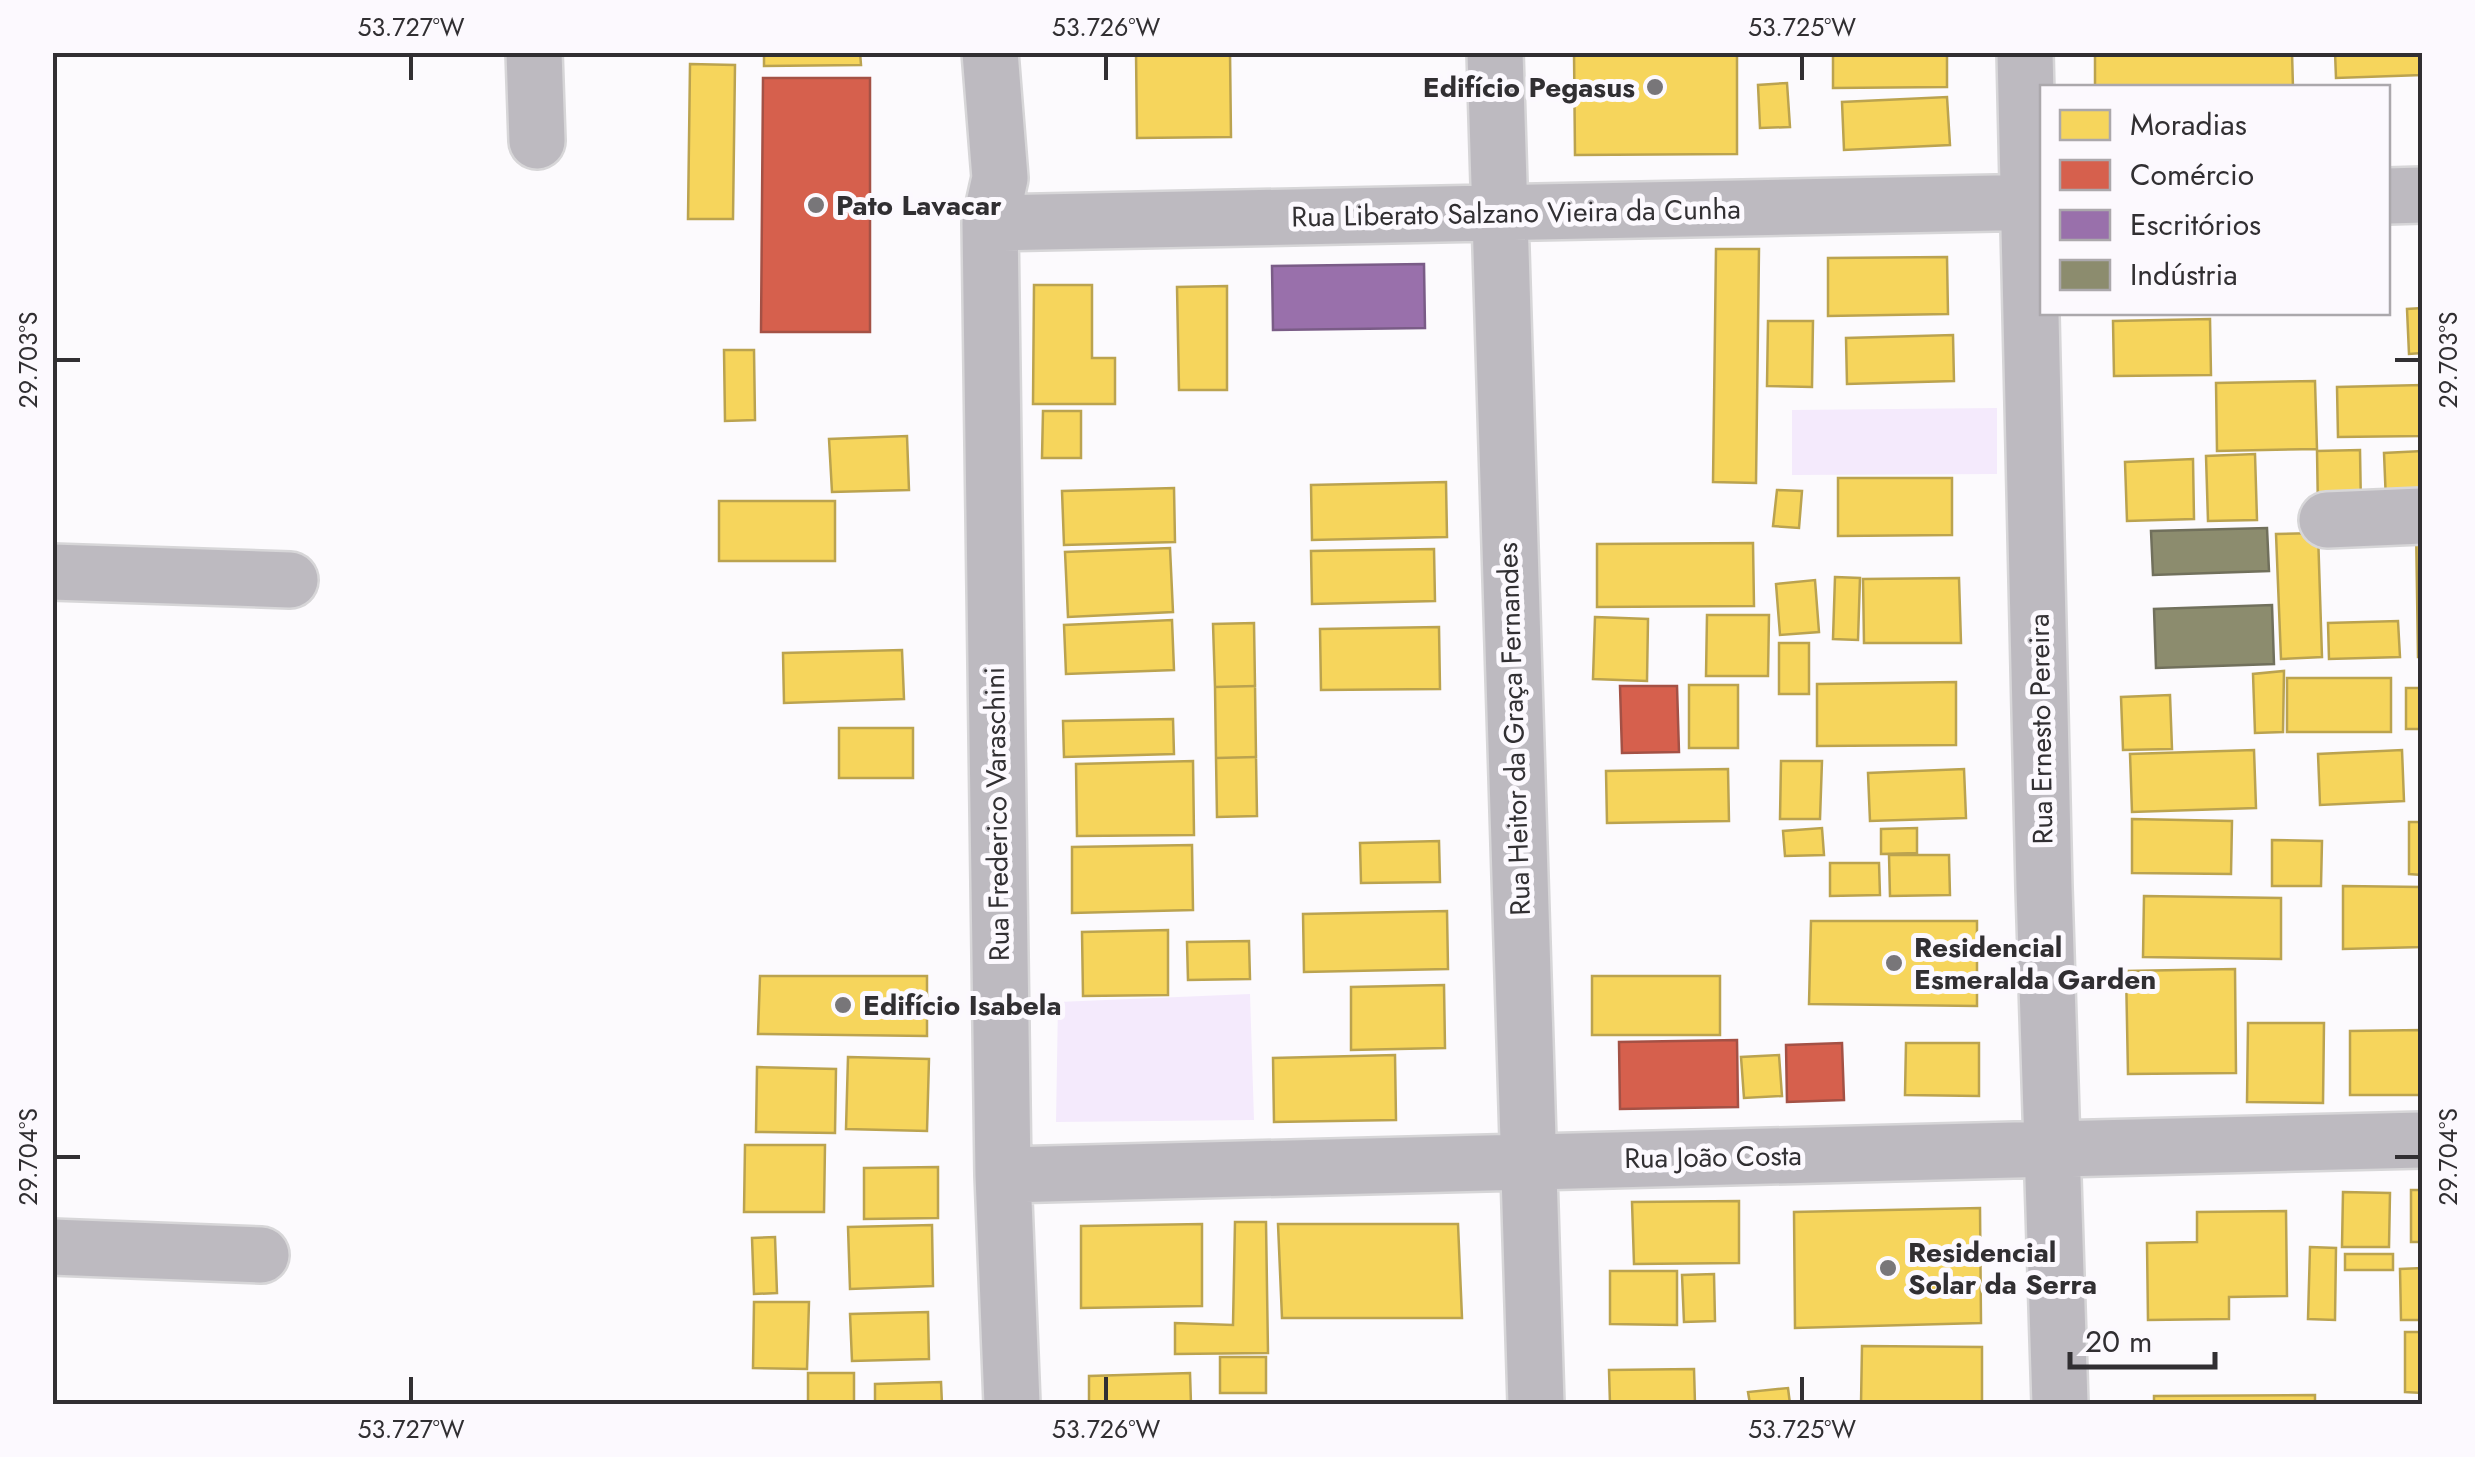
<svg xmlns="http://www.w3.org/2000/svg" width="2475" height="1457" viewBox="0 0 2475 1457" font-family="Jost,sans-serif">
<rect width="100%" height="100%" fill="#fcfafd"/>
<path fill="#f4eafc" d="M1997,408V474L1792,475V410Z
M1250,994L1254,1120L1056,1122L1058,1002Z"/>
<path fill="#f6d55c" stroke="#bba34f" stroke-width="2.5" d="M764,52H860L861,65L764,66Z
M1136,52H1230L1231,137L1137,138Z
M1574,52H1737V154L1575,155Z
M1833,52H1947V87L1833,88Z
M2095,52H2292L2293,88H2095Z
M2335,52H2422V75L2336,78Z
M690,64L735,65L733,219H688Z
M1787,83L1790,127L1760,128L1758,85Z
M1947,97L1950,145L1844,150L1842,102Z
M1716,249H1759L1756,483L1713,482Z
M1947,257L1948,314L1828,316V258Z
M1034,285H1092V358H1115V404H1033Z
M1227,286V390H1179L1177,287Z
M2422,308V353L2409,354L2407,309Z
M2210,319L2211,375L2114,376L2113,321Z
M1768,321H1813L1812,387L1767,386Z
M1953,335L1954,381L1847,384L1846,338Z
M724,350H754L755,420L725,421Z
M2315,381L2317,449L2217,451L2216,383Z
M2422,385V436L2338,437L2337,387Z
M1043,411H1081V458H1042Z
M907,436L909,490L832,492L829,439Z
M2360,450L2361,509H2318L2317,451Z
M2422,451V500L2386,502L2384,453Z
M2255,454L2257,520L2208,521L2206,456Z
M2193,459L2194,519L2127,521L2125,462Z
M1838,478H1952V535L1838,536Z
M1446,482L1447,537L1312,540L1311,485Z
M1174,488L1175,542L1064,545L1062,491Z
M1777,490L1802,491L1799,528L1773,526Z
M719,501H835V561H719Z
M2416,524H2422V657H2418Z
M2318,533L2322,657L2281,659L2276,534Z
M1753,543L1754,606L1597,607V544Z
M1170,548L1173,612L1068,617L1065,552Z
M1434,549L1435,601L1312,604L1311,551Z
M1835,577L1860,578L1858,640L1833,639Z
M1959,578L1961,643H1864L1863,579Z
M1815,580L1819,632L1780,635L1776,584Z
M1707,615H1769L1768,676H1706Z
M1595,617L1648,619L1647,681L1593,679Z
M1172,620L1174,670L1066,674L1064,625Z
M2398,621L2400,657L2329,659L2328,623Z
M1254,623L1255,686L1215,687L1213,624Z
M1439,627L1440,689L1321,690L1320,629Z
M1779,643H1809V694H1779Z
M902,650L904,699L784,703L783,653Z
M2284,671L2283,732L2255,733L2253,674Z
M2287,678H2391V732H2287Z
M1956,682V745L1817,746V684Z
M1689,685H1738V748H1689Z
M1255,686L1256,757L1216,758L1215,687Z
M2406,688H2422V729H2406Z
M2170,695L2172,749L2123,750L2121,697Z
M1173,719L1174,754L1064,757L1063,721Z
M839,728H913V778H839Z
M2254,750L2256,808L2132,812L2130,754Z
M2402,750L2404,801L2320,805L2318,754Z
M1256,757L1257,816L1217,817L1216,758Z
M1193,761L1194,835L1077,836L1076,764Z
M1781,761H1822L1820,819H1780Z
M1728,769L1729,821L1607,823L1606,771Z
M1964,769L1966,818L1870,821L1868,773Z
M2132,819L2232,821L2231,874L2132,873Z
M2409,822H2422V875L2409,874Z
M1822,828L1824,855L1785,856L1783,831Z
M1917,828V853L1881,854V829Z
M2272,840L2322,841L2321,886H2272Z
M1439,841L1440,882L1361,883L1360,843Z
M1192,845L1193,910L1072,913V847Z
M1889,855H1949L1950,895L1890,896Z
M1830,863H1879L1880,895L1830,896Z
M2343,886L2422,887V947L2343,949Z
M2144,896L2281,898V959L2143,957Z
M1447,911L1448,969L1304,972L1303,914Z
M1811,921H1977V1006L1809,1004Z
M1168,930V995L1083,996L1082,932Z
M1249,941L1250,979L1188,980L1187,942Z
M2235,969L2236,1073L2128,1074L2126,971Z
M760,976H927V1036L758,1034Z
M1592,976H1720V1035H1592Z
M1444,985L1445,1048L1351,1050V987Z
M2248,1023H2324L2323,1103L2247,1102Z
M2422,1030V1095H2350V1031Z
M1906,1043H1979V1096L1905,1095Z
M1395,1055L1396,1120L1274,1122L1273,1058Z
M1779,1055L1782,1096L1744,1098L1741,1057Z
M848,1057L929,1059L927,1131L846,1129Z
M757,1067L836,1069L835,1133L756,1132Z
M745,1145H825L824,1212H744Z
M938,1167V1218L864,1219V1168Z
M2411,1190H2422V1242H2411Z
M2343,1192L2390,1193L2389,1247H2342Z
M1739,1201V1263L1634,1264L1632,1202Z
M1980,1208L1981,1323L1795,1328L1794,1212Z
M2286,1211L2287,1296L2229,1297V1319L2148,1320L2147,1243L2197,1242V1212Z
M1235,1222H1266L1268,1353L1175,1354V1323L1233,1325Z
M1202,1224V1306L1081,1308V1226Z
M1278,1224H1458L1462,1318H1282Z
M932,1225L933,1286L850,1289L848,1227Z
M775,1237L777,1293L754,1294L752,1238Z
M2310,1247L2336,1248L2335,1320L2308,1319Z
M2345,1254H2393V1270H2345Z
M2422,1268V1320H2401L2400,1269Z
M1610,1271H1677V1325L1610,1324Z
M1714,1274L1715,1321L1684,1322L1682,1275Z
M754,1302H809L807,1369L753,1368Z
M928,1312L929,1359L852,1361L850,1314Z
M2405,1332H2422V1393L2405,1392Z
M1862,1346L1982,1347V1404H1861Z
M1220,1357H1266V1393H1220Z
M1694,1369L1695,1404H1610L1609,1370Z
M808,1373H854V1404H808Z
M1190,1373L1191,1404H1089V1376Z
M941,1382L942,1404H875V1384Z
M1788,1388L1790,1404H1750L1748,1392Z
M2315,1395V1404H2154V1396Z"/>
<path fill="#d6604d" stroke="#a45145" stroke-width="2.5" d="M763,78H870V332H761Z
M1620,686H1677L1679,752L1622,753Z
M1737,1040L1738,1107L1620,1109L1619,1042Z
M1842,1043L1844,1100L1787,1102L1786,1045Z"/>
<path fill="#9970ab" stroke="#7a5c87" stroke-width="2.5" d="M1424,264L1425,328L1273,330L1272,266Z"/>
<path fill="#8c8c6e" stroke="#71705c" stroke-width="2.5" d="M2267,528L2269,571L2153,575L2151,531Z
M2272,605L2274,664L2156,668L2154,609Z"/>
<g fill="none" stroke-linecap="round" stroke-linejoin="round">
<defs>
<path id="minor" d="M534,52L537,141
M990,52L1000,178L990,223L1003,1175L1012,1404
M1495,52L1536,1404
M2025,52L2044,888L2060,1404
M2388,196L2422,195
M990,223L2042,202
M2327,520L2422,516
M52,572L290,580
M1003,1175L2422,1140
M52,1247L261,1255"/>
</defs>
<use href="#minor" stroke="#d7d6d8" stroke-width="60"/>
<use href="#minor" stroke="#bdbac0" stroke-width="55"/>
</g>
<path fill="none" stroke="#312f32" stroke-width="4" d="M411,55V80M1106,55V80M1802,55V80M55,360H80M2395,360H2420M55,1157H80M2395,1157H2420M411,1377V1402M1106,1377V1402M1802,1377V1402"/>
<g fill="#787679" stroke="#fcf9fe" stroke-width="4">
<circle cx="1655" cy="87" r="10"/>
<circle cx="816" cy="205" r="10"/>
<circle cx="1894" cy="963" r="10"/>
<circle cx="843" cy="1005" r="10"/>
<circle cx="1888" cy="1268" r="10"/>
</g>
<g text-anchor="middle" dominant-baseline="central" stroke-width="10" stroke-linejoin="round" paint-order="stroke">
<g font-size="28" font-weight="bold" fill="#312f32" stroke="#fcf9fe" text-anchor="start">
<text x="1635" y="87" text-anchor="end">Edifício Pegasus</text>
<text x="836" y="205">Pato Lavacar</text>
<text x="1914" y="947">Residencial<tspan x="1914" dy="32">Esmeralda Garden</tspan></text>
<text x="863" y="1005">Edifício Isabela</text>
<text x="1908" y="1252">Residencial<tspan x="1908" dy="32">Solar da Serra</tspan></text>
</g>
<g font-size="28" fill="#312f32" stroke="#fcf9fe">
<text transform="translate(1516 213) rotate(-1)">Rua Liberato Salzano Vieira da Cunha</text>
<text transform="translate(1514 729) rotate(-92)">Rua Heitor da Graça Fernandes</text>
<text transform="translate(2041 729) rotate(-91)">Rua Ernesto Pereira</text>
<text transform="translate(997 814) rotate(-91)">Rua Frederico Varaschini</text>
<text transform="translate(1713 1157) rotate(-1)">Rua João Costa</text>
</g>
</g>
<rect width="2475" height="1457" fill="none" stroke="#fcf9fe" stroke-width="110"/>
<rect x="2040" y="85" width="350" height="230" fill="#fcf9fe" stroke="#aba8ac" stroke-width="2.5"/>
<rect x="2060" y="110" width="50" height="30" fill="#f6d55c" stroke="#aba8ac" stroke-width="2.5"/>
<text x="2130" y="135" font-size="30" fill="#312f32">Moradias</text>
<rect x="2060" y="160" width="50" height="30" fill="#d6604d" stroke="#aba8ac" stroke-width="2.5"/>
<text x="2130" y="185" font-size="30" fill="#312f32">Comércio</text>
<rect x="2060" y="210" width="50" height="30" fill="#9970ab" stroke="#aba8ac" stroke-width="2.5"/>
<text x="2130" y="235" font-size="30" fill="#312f32">Escritórios</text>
<rect x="2060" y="260" width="50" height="30" fill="#8c8c6e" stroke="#aba8ac" stroke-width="2.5"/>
<text x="2130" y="285" font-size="30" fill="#312f32">Indústria</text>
<path d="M2070 1352v15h145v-15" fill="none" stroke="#312f32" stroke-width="5"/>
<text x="2085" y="1352" font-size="30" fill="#312f32" stroke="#fcf9fe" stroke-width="8" paint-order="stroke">20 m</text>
<rect x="55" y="55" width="2365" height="1347" fill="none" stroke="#312f32" stroke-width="4"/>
<g font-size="25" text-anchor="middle" fill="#312f32">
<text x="411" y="36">53.727°W</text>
<text x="1106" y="36">53.726°W</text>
<text x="1802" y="36">53.725°W</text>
<text transform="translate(28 360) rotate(-90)" y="9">29.703°S</text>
<text transform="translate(2448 360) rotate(-90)" y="9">29.703°S</text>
<text transform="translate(28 1157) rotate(-90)" y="9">29.704°S</text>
<text transform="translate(2448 1157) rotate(-90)" y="9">29.704°S</text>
<text x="411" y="1438">53.727°W</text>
<text x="1106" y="1438">53.726°W</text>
<text x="1802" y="1438">53.725°W</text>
</g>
</svg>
